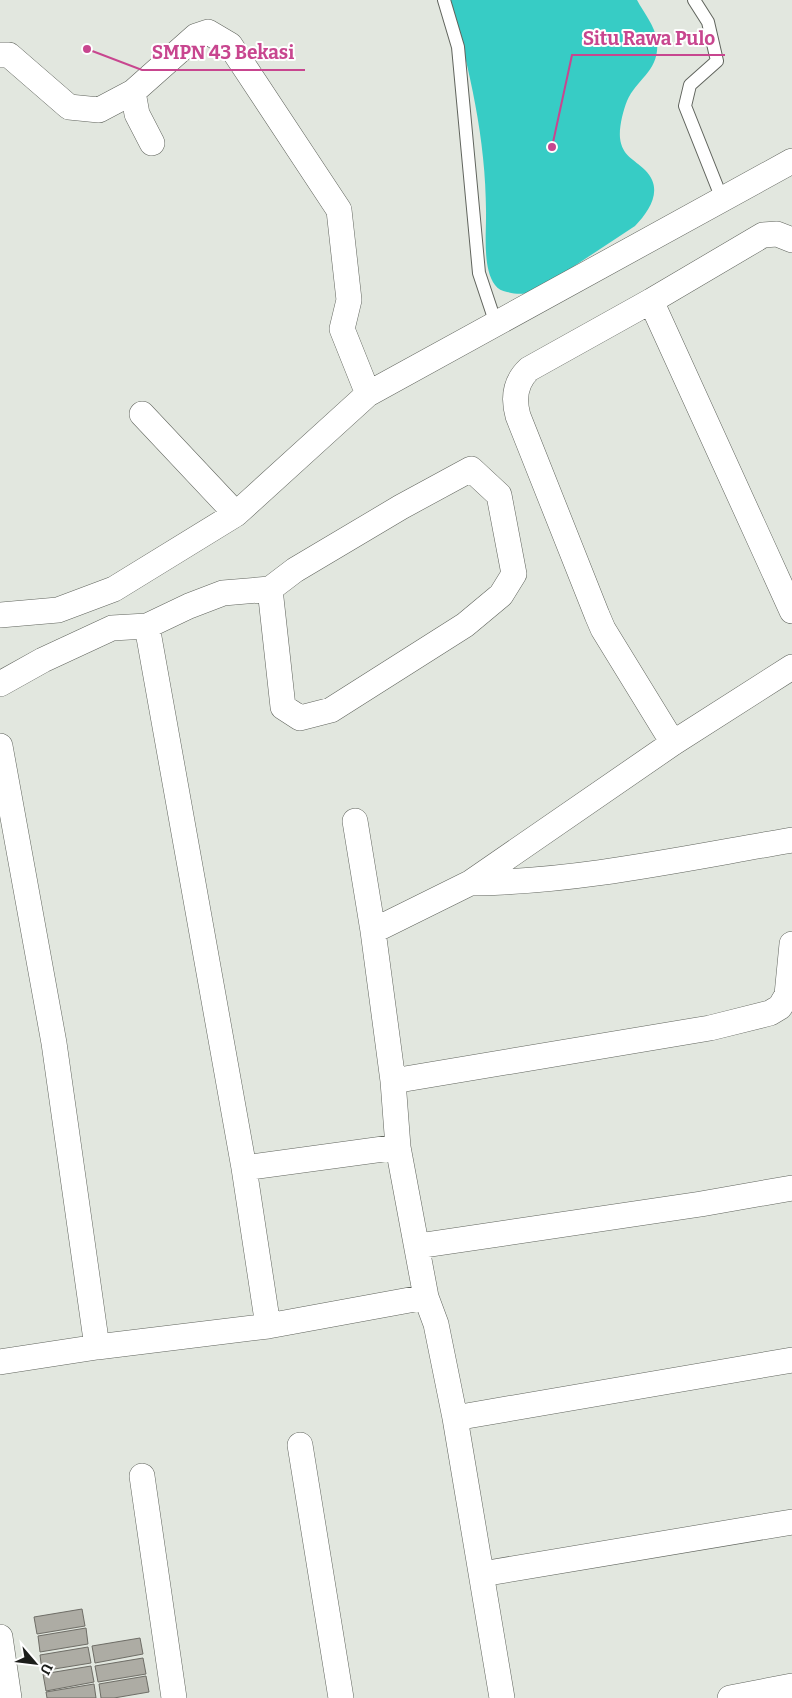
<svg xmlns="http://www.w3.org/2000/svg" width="792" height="1698" viewBox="0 0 792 1698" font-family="Bitter,serif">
<rect width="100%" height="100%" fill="#e2e7df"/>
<path fill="#37ccc5" d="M450,0H637C644,13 655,26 657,41C660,71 637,78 627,101C623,111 619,127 620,138C622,156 634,159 645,170C664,189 650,210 635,226L544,286C530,293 523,296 507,292C502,291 498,289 495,285C483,269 486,237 486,218C487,144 470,70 450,0Z"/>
<path fill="#adaca4" stroke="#6e6d66" d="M82,1609L85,1626L37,1634L34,1617Z
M86,1628L88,1644L40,1652L38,1636Z
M140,1638L143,1654L95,1663L92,1646Z
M88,1647L91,1663L42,1671L40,1655Z
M143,1658L146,1674L98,1682L95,1666Z
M91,1666L94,1682L46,1691L43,1674Z
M146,1676L149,1692L114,1698H101L99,1684Z
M94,1684L96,1698H47L46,1692Z"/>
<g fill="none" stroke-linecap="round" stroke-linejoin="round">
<defs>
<path id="service" d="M444,0L458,47L479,273L496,324
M694,0L708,22L717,61L690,85L685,106L722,199"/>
<path id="minor" d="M0,55H9L69,107L99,110L133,92L196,36L208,32L230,45L339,210L349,300L342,329L368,394
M133,92L137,114L152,143
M651,301L792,611
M142,414L236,514
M0,615L58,610L114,589L236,514L368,394L792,161
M147,626L244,1168L268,1326
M0,684L43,660L112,628L147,626L189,606L223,593L270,589L295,570L401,507L471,469L499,495L514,574L501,595L465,625L331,710L300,718L283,707L270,589
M673,743L603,629L597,615L518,416C513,398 515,382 529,369L651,301L763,235L777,234L792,240
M0,746L54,1043L97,1347
M355,821L373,931L393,1081L398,1147L426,1297L436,1324L455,1418L502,1698
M470,883C578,882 686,858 792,840
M373,931L470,883L673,743L792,667
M393,1081L710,1028L770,1013L780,1007L787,995L792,944
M244,1168L398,1147
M418,1246L701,1204L792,1188
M0,1362L97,1347L268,1326L426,1297
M455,1418L792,1360
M300,1445L341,1698
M142,1476L174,1698
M482,1574L792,1522
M0,1637L9,1698
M730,1698L792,1686"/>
</defs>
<use href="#service" stroke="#60645d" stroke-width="14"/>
<use href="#minor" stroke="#60645d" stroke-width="26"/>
<use href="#service" stroke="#fff" stroke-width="12"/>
<use href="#minor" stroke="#fff" stroke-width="25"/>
</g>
<path fill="none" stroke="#c8468f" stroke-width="2" d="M552 147L572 55H725M87 49L142 70H305"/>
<g fill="#c8468f" stroke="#fff" stroke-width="2">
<circle cx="552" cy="147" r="5"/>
<circle cx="87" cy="49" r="5"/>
</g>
<g font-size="19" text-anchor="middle" font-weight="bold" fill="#c8468f" stroke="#fff" stroke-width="4" stroke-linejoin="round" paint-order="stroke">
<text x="649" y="45">Situ Rawa Pulo</text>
<text x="223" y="59">SMPN 43 Bekasi</text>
</g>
<g transform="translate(35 1663) rotate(118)" stroke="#ffffff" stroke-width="4" paint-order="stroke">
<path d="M0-4L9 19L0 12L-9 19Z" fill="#1c1e1b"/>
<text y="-8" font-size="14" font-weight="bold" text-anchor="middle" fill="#1c1e1b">U</text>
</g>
</svg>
